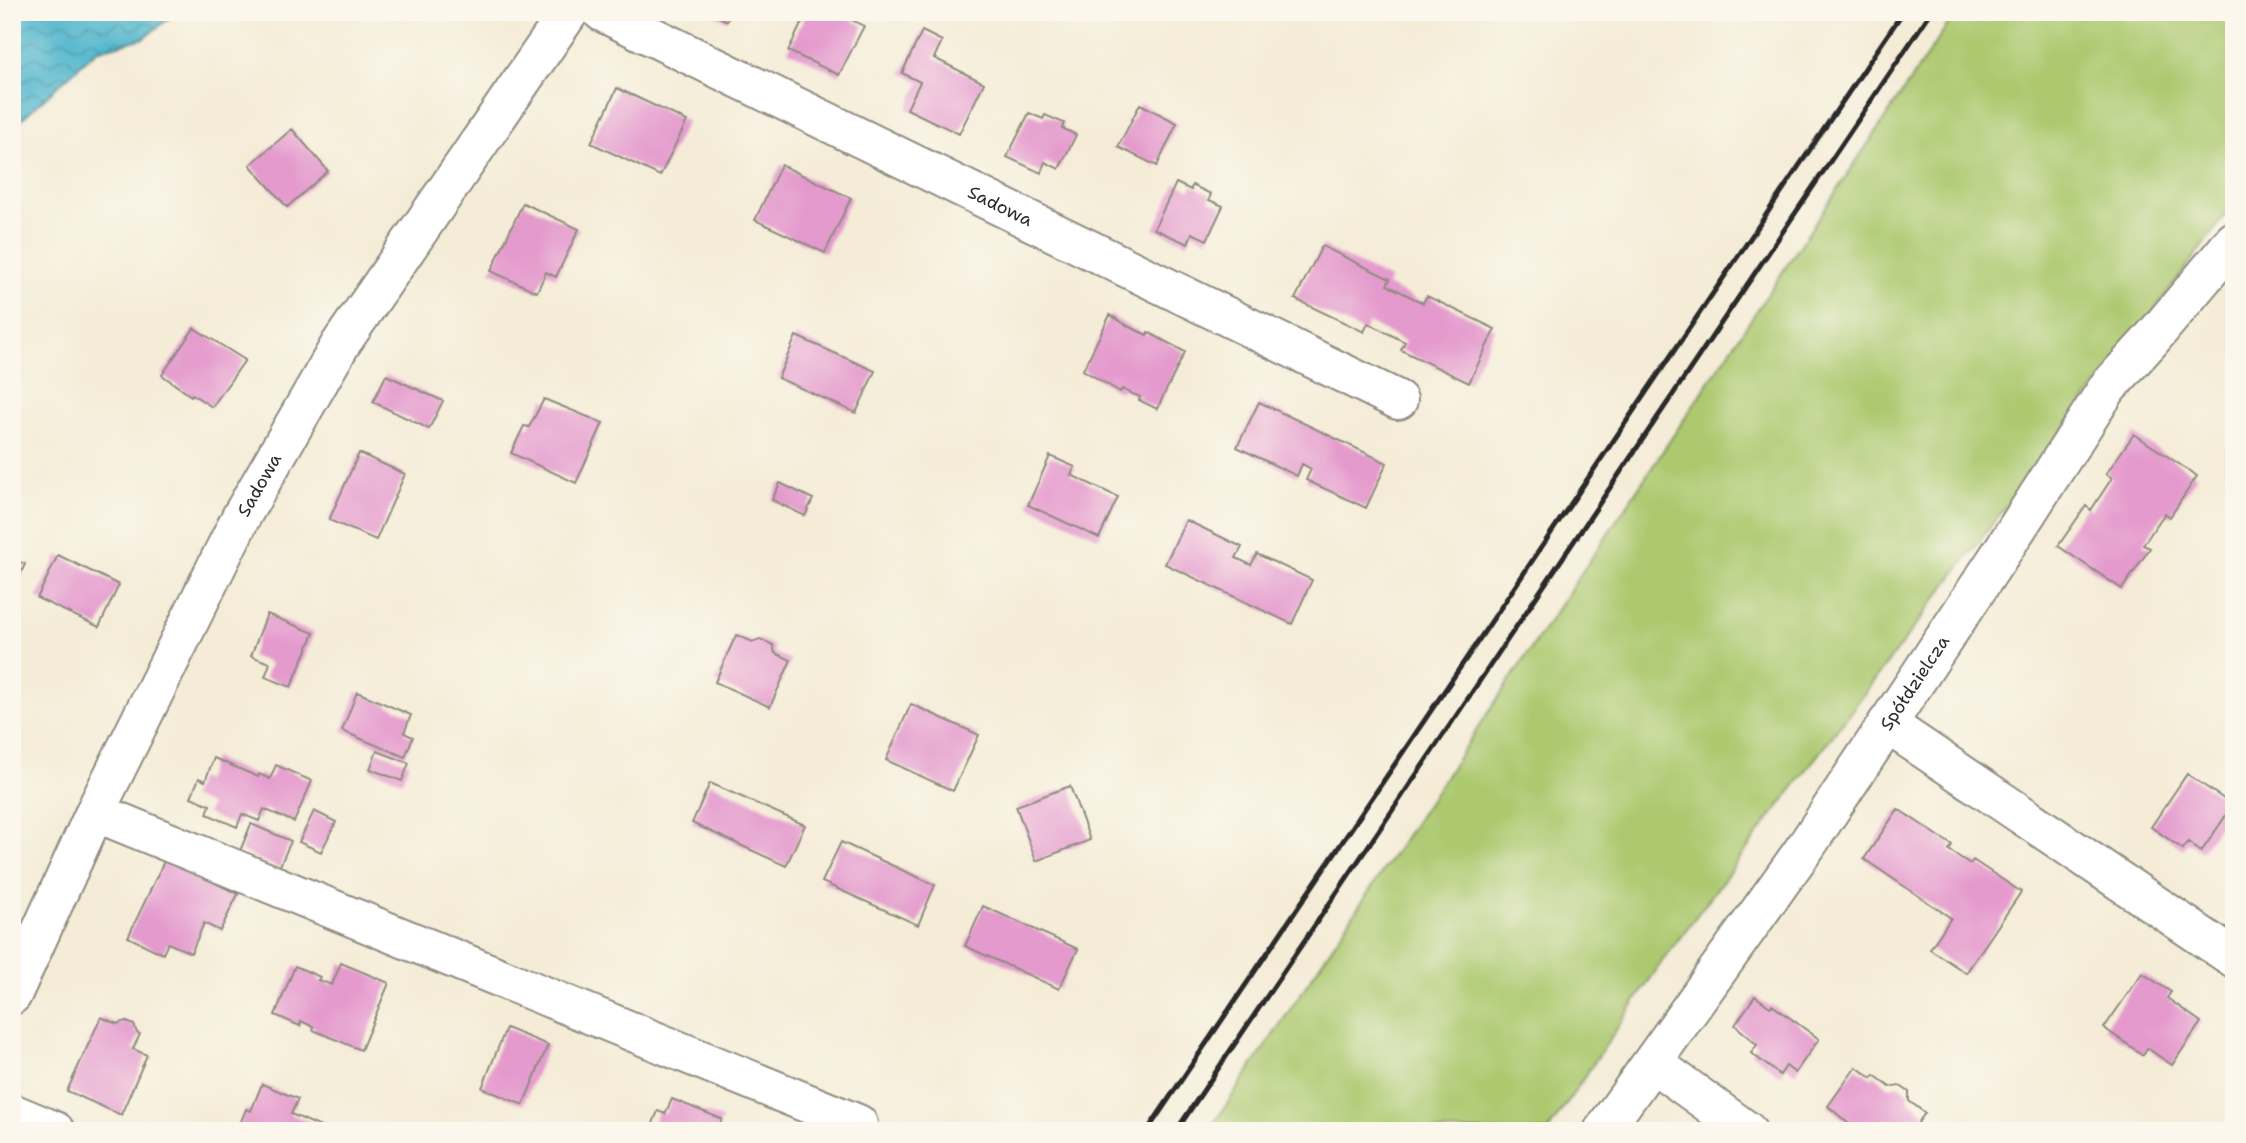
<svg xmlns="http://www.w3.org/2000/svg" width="2246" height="1143" viewBox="0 0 2246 1143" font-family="'Shantell Sans',sans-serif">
<defs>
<pattern id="water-waves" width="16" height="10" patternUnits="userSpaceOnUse" patternTransform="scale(1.75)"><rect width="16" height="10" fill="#4fb6cd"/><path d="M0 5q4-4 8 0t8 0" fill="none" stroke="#4294a7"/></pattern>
</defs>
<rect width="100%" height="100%" fill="#fbf7ec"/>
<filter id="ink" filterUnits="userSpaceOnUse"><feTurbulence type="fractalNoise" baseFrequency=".0143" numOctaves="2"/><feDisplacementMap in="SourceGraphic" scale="14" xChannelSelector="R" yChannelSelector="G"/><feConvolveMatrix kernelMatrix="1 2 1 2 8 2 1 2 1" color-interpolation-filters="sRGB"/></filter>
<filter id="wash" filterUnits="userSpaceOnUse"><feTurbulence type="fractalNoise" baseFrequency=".00686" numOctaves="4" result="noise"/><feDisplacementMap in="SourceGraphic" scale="28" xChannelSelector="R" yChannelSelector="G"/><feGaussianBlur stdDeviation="1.57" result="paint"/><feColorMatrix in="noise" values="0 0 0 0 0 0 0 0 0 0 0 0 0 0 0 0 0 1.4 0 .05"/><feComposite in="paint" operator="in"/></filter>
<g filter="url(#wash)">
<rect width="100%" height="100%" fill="#f4ecd7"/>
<path fill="#acc970" stroke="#6c7a4e" stroke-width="2" d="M1956,12H2234V204L1663,960L1548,1131H1209Z"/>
<path fill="url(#water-waves)" stroke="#3d707c" stroke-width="2" d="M12,12H177L144,38L96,51L12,128Z"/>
<g id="blocks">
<path fill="#e49acd" d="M710,12H731L727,21Z
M807,12H836L864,26L839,75L788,51Z
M922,31L942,41L934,58L984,83L959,134L907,109L920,82L902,73Z
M617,88L687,121L660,176L591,143Z
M1140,104L1177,123L1157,166L1118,147Z
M1029,113L1043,119L1045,115L1064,123L1062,128L1076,135L1059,169L1045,162L1041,173L1007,157Z
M292,129L328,171L287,207L250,165Z
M781,165L851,198L825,253L755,220Z
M1176,183L1191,190L1192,185L1211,194L1209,200L1223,206L1207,240L1192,233L1188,244L1154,229Z
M523,203L579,229L556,277L546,272L537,292L491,271Z
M1322,246L1390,279L1387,285L1423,303L1427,296L1495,329L1469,383L1401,350L1405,342L1368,323L1364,332L1295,299Z
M1110,315L1130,327L1147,335L1148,332L1185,352L1157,409L1139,400L1140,397L1122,389L1120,392L1083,370Z
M194,328L245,360L212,407L192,394L191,396L162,375Z
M796,336L875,371L856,413L778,378Z
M386,375L443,401L429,429L373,402Z
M544,399L603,423L576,483L511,453L524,426L529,427Z
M1259,402L1387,463L1366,508L1306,480L1311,469L1302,464L1297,476L1237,447Z
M2134,434L2197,476L2170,517L2165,513L2143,545L2150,548L2122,589L2058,546L2086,506L2091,510L2112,478L2106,474Z
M359,453L405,474L376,540L329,520Z
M1050,456L1075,467L1071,475L1118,497L1099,538L1028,505Z
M780,483L813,499L805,516L772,500Z
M1186,520L1242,547L1236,558L1251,565L1257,554L1312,580L1292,624L1165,564Z
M58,555L119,585L99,627L37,598Z
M12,559L25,564L12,593Z
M267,614L314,633L291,687L265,677L270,663L251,656Z
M736,635L753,642L760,639L773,645L775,653L791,660L770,707L715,682Z
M357,692L411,715L404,733L413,737L405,757L342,731Z
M911,704L979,735L953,791L886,760Z
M377,751L409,763L402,781L370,769Z
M214,758L258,777L259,774L270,779L276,765L312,781L294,822L264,809L259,821L242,814L237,827L207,814L210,805L191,797L199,778L205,781Z
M2187,774L2233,805L2201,852L2188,842L2183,849L2151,827Z
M710,783L805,825L786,866L692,823Z
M1070,786L1090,840L1036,861L1016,806Z
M1898,809L1952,845L1949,850L1970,864L1973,860L2021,892L1966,973L1930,949L1951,918L1864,859Z
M314,811L336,822L321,852L299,842Z
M251,824L291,841L279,868L240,851Z
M841,842L935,885L918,925L822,882Z
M167,855L199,875L238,894L220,931L204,923L191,953L168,943L163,954L128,937Z
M983,906L1078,949L1059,989L965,946Z
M341,963L389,983L361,1050L313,1030L314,1027L301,1021L300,1026L275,1015L295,966L320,977L318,980L332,985Z
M2142,973L2171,992L2167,998L2201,1022L2172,1065L2147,1048L2143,1055L2104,1028Z
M1755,996L1770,1007L1772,1005L1819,1039L1795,1073L1786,1066L1780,1075L1751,1053L1757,1045L1735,1025Z
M101,1017L117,1024L125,1021L134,1025L137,1033L140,1034L133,1049L147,1055L121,1115L67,1091Z
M506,1028L548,1045L523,1105L482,1088Z
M1856,1067L1872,1078L1874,1075L1890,1087L1899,1085L1909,1092V1101L1925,1113L1912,1131H1857L1828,1106Z
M262,1084L298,1099L291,1114L321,1127L320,1131H237L246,1109L251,1111Z
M672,1099L722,1119L717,1131H650L658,1111L665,1114Z"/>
</g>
</g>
<g filter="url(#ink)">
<use href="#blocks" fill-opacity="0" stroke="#908c81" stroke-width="2"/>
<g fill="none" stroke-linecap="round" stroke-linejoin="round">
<defs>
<g id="minor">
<path id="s1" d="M602,12L1398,400"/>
<path d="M1887,724L2234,958"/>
<path d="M95,812L858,1124"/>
<path id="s2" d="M12,995L95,812L241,517L340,345L569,12"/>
<path d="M1653,1063L1747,1131"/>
<path d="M12,1113L55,1131"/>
<path id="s3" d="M1603,1131L1807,845L2003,550L2108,387L2150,341L2234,241"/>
</g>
</defs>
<use href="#minor" stroke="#908c81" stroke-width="42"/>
<use href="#minor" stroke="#fff" stroke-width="38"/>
<path stroke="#2b2b2b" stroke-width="5" d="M1147,1131L1903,12
M1176,1131L1931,12"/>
</g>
</g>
<g text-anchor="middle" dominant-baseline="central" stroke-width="6" stroke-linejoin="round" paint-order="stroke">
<g font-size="18" fill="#2b2b2b" stroke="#fbf7ec">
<text stroke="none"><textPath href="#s1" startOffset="443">Sadowa</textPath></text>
<text stroke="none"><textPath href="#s2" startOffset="567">Sadowa</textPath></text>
<text stroke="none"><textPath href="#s3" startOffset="546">Spółdzielcza</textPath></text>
</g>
</g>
<rect width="2246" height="1143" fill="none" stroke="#fbf7ec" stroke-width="42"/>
</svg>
